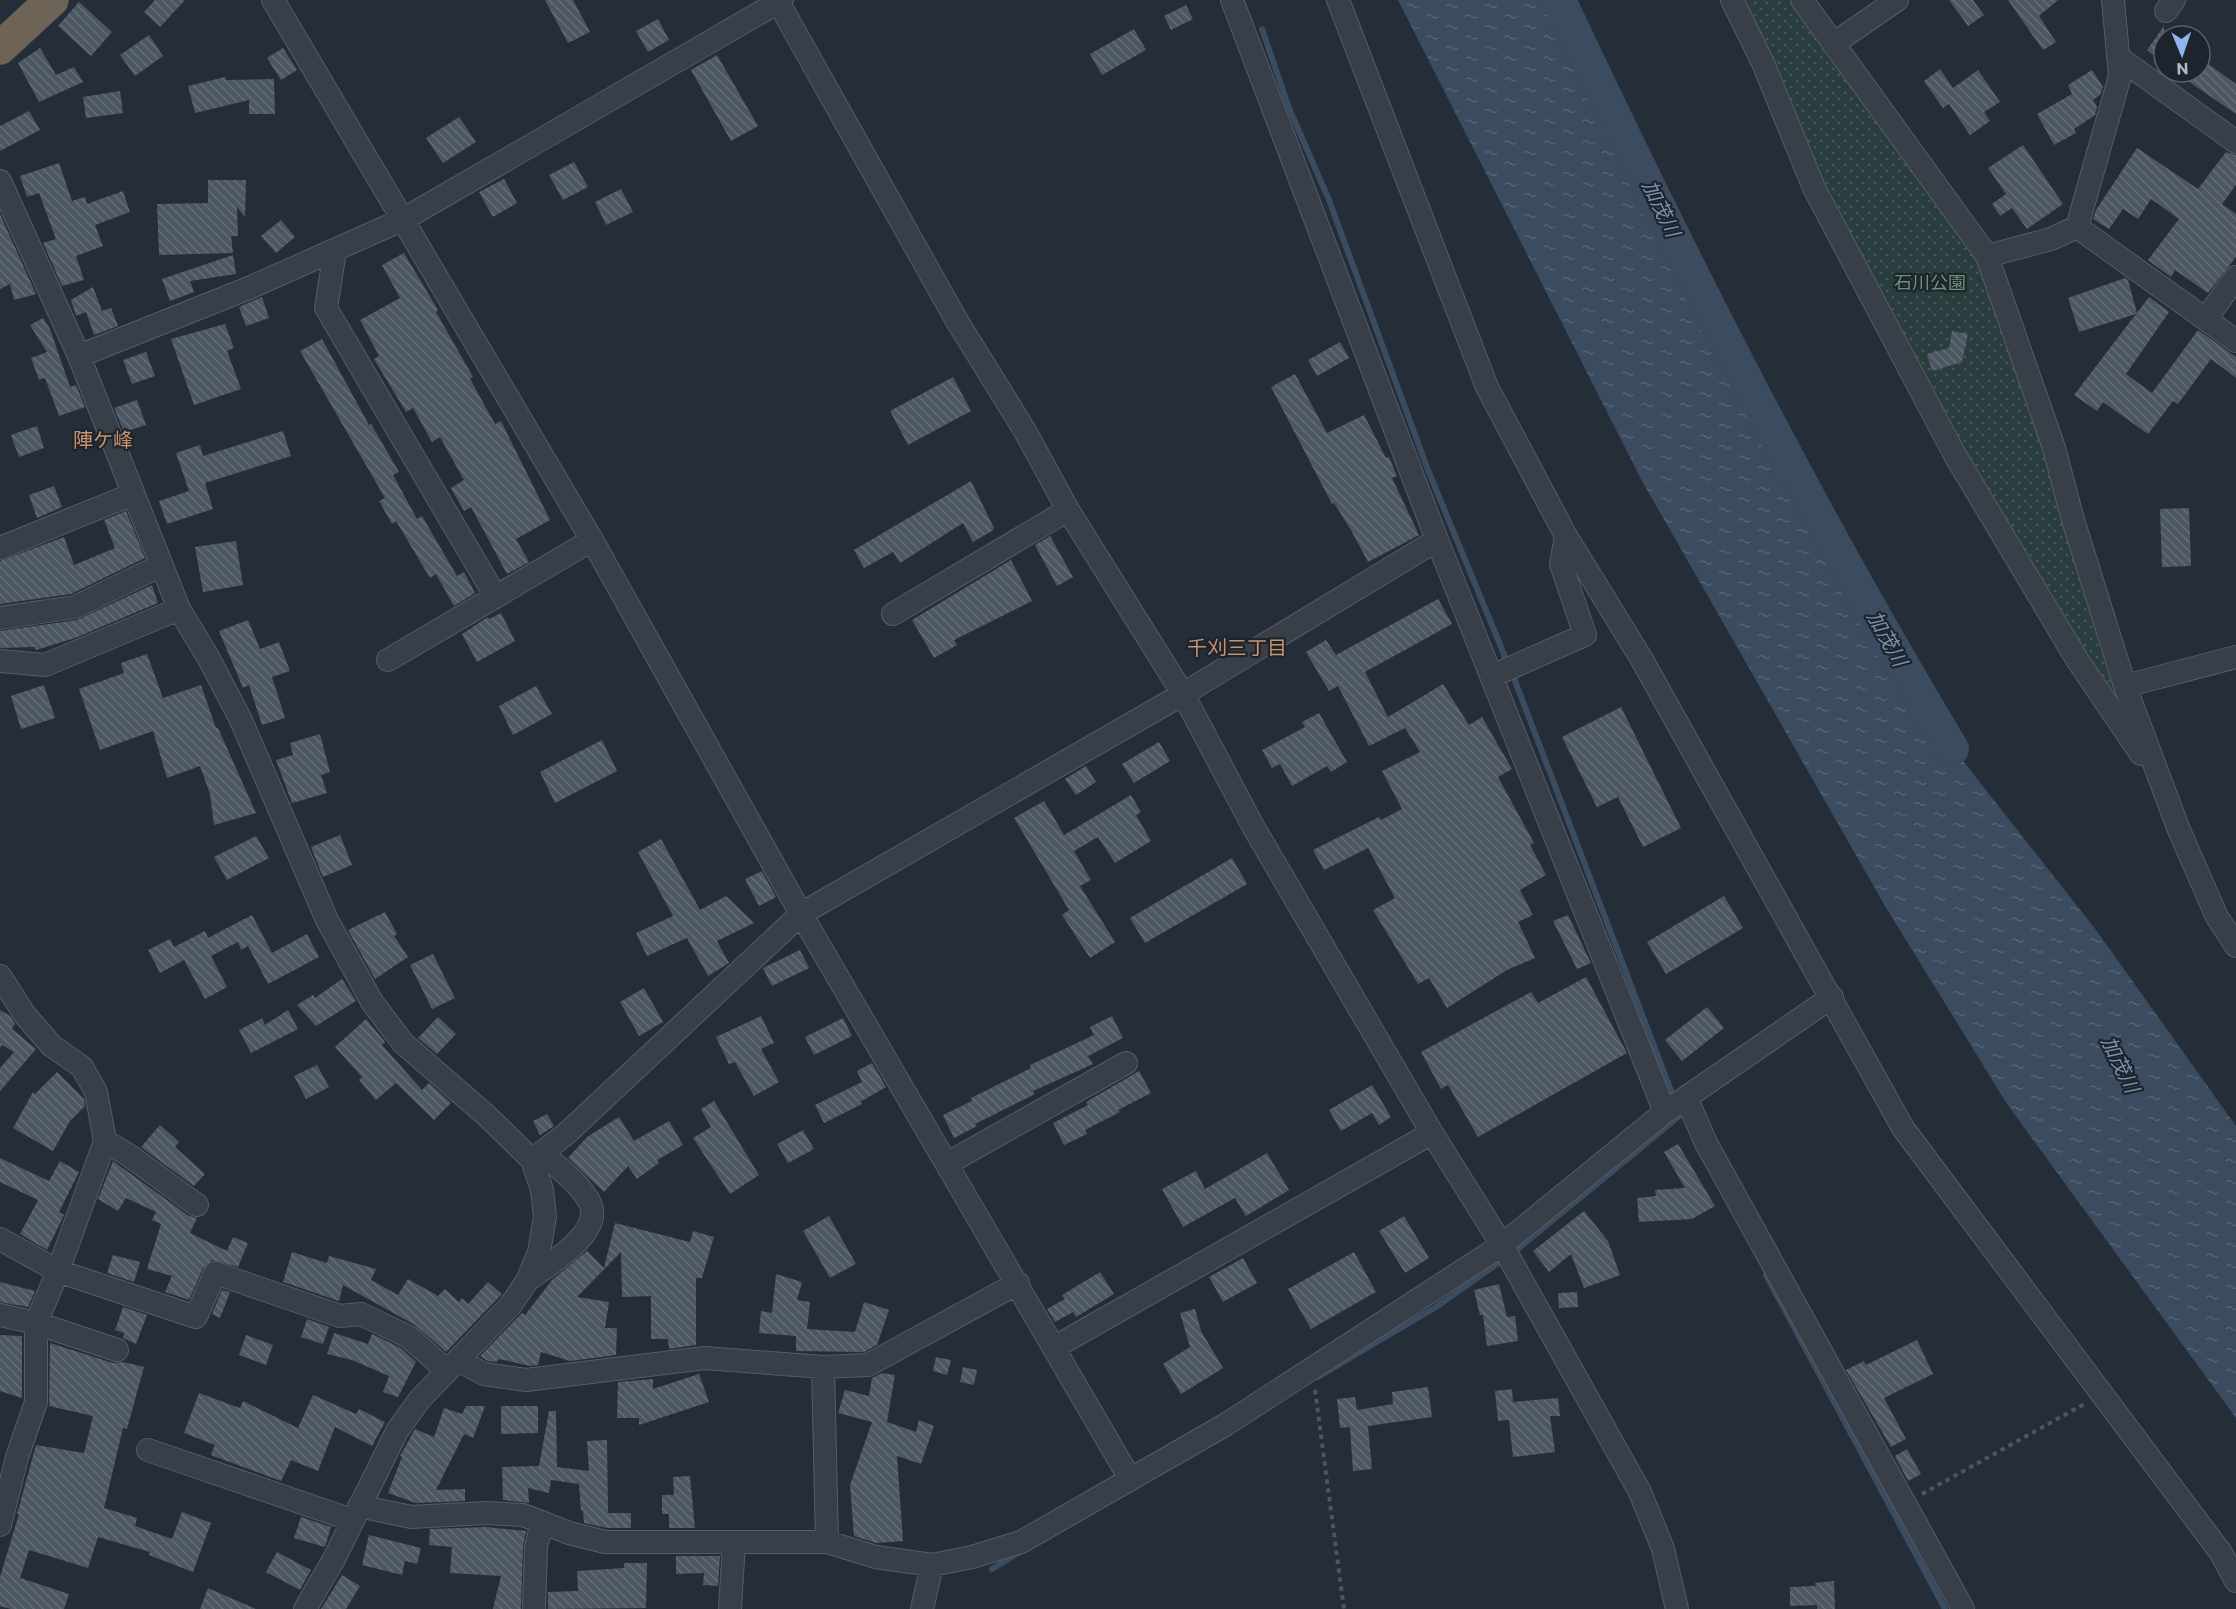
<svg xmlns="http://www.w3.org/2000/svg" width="2236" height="1609" viewBox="0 0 2236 1609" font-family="Commissioner,'Noto Sans JP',sans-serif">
<defs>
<pattern id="park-dots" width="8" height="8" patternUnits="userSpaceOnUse" patternTransform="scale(1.5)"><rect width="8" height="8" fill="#2a3d3e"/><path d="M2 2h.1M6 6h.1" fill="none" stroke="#465758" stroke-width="1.8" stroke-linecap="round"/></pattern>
<pattern id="water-ripples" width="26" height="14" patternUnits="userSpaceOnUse" patternTransform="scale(1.5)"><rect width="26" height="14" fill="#3b4b60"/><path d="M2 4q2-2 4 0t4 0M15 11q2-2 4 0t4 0" fill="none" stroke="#556375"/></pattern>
<pattern id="building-back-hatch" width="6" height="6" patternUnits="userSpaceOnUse" patternTransform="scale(1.5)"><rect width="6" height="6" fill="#4d5764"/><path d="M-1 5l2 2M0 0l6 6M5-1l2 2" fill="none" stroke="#646d79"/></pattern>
</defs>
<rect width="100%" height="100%" fill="#242d38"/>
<path fill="url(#park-dots)" d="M1738,0H1797L1980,259L2157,774L2054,614L1819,185Z"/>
<path fill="url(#water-ripples)" d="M1398,0H1548L1764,446L1949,743L2096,930L2236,1126V1418L2007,1104L1885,906L1642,481Z"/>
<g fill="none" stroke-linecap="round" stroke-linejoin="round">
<path stroke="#3b4b60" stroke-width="6" d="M1262,29L1289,108L1329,200L1428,470L1508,664
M1512,673L1675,1101
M1513,1253L1682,1114
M1766,1275L1945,1609
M1318,1377L1436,1307L1504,1259
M992,1569L1020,1552"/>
<path stroke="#3b4b60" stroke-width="34" d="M1559,0C1679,255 1807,508 1952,749"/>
</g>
<path fill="url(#building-back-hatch)" d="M155,0H185L160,27L144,12Z
M545,0H573L590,32L568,43Z
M1949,0H1973L1984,15L1968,26Z
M2008,0H2058L2039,16L2056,42L2043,50Z
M79,2L112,32L91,56L58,26Z
M1186,5L1193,19L1171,30L1164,16Z
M658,19L669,40L648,52L636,31Z
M2164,26V63L2147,50Z
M1134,29L1146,50L1102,75L1090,54Z
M149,35L163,56L135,76L120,55Z
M40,48L56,75L74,67L83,82L39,102L18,63Z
M283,48L297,70L281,80L267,58Z
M717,55L758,126L731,141L691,70Z
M2200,58L2236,84V114L2175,72H2200Z
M1940,69L1953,88L1978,70L2000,102L1984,112L1990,121L1970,135L1949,104L1943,108L1924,81Z
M2092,70L2103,87L2100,95L2093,100L2097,107L2095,115L2074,129L2076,133L2054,145L2037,114L2072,94L2068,85Z
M225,77L226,80L274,79L275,114H249V100L195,113L188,86Z
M120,91L123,113L86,118L83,97Z
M29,111L40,130L0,151V126Z
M459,117L476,142L443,163L426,138Z
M2023,145L2063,204L2027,229L2012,208L2000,216L1992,204L2006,194L1988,168Z
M2137,148L2198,189L2226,152L2236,155V185L2222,204L2236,214V257L2208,293L2175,270L2171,277L2148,260L2179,219L2151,199L2138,219L2123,209L2109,229L2093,219L2096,210Z
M574,162L588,187L563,200L549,175Z
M59,163L72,201L85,197L87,204L123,191L130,212L95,225L103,246L76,256L84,280L62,286L43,243L56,239L39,193L27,197L20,176Z
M504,179L517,203L493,217L479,192Z
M208,180H246L245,217L237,207L238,236H231L233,253L159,255L157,204L208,203Z
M621,189L633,212L606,225L595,202Z
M0,214L36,294L14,300L10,284L0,289Z
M281,220L295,237L276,253L261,236Z
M404,253L438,310L436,312L473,377L470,379L495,424L501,421L550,520L516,539L529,562L507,574L471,507L464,511L451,488L464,480L440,437L432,442L413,408L406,412L374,359L379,356L360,320L400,298L382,265Z
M233,255L236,274L190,281L194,292L170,301L162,279Z
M2125,278L2128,280L2137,313L2149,297L2169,312L2126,374L2152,393L2198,330L2236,357V378L2211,359L2178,404L2173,401L2148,434L2103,402L2097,411L2074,395L2136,314L2079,332L2068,298Z
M93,287L102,311L111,308L118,326L94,335L86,312L76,316L71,300Z
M262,297L269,318L246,326L239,307Z
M43,318L50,329L70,387L76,385L85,407L59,416L45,378L39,380L31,358L47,352L30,325Z
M225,324L234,348L227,351L241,389L194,405L171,339Z
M1952,331L1968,334L1962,362L1932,371L1927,354L1949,348Z
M322,339L369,425L371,424L399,472L393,475L417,519L422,516L457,576L464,572L475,593L454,606L436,574L430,578L396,521L392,524L379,501L385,498L300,351Z
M1340,342L1349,358L1317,376L1308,360Z
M146,352L155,376L132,384L123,360Z
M1295,374L1327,433L1364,415L1386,458L1389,457L1397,476L1392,478L1419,535L1368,562L1351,530L1334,503L1332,504L1271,387Z
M953,377L971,411L908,445L890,411Z
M137,400L146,425L124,432L114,408Z
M37,426L44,448L19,457L11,435Z
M283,431L291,456L205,483L213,509L167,524L159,501L189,491L176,453L200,445L203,456Z
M971,481L994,528L992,531L973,542L963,523L900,563L893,552L864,568L854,550Z
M54,486L62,507L37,518L29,495Z
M2189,508L2191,566L2162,567L2160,509Z
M126,511L145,558L71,594L0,604V561L64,537L74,565L115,548L104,520Z
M1050,536L1073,577L1057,586L1035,545Z
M236,541L243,585L203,592L195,547Z
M1011,560L1032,601L954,640L957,645L934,658L912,620Z
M152,585L158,603L75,638L36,650L35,647L0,648V631L77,620Z
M1438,599L1452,624L1365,672L1388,717L1443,684L1469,725L1482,717L1512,769L1498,777L1534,843L1530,845L1546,875L1520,890L1533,915L1518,922L1535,958L1507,970L1447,1008L1429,978L1418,984L1373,910L1395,898L1368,848L1324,870L1313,850L1379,817L1381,820L1402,809L1382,771L1420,752L1405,728L1369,746L1338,686L1329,691L1306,652L1326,640L1336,655Z
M501,613L515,641L477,662L462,634L488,617L489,619Z
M248,620L260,649L279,642L290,671L272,677L285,718L262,725L249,685L243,688L219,631Z
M147,654L163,698L201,685L216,728H218L256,813L214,825L210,794L200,766L167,778L153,731L100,750L79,689L124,673L121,663Z
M44,685L55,718L21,729L11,696Z
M536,686L552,714L513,735L499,706Z
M1621,707L1681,828L1643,847L1618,797L1597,807L1562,737Z
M1319,713L1347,762L1331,772L1327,766L1292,786L1280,764L1272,768L1262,750L1305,727L1302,722Z
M320,734L330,772L321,775L327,793L292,803L276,760L293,755L290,743Z
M602,740L617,771L555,803L540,772Z
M1159,742L1170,761L1134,783L1122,764Z
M1086,766L1096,782L1076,795L1065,779Z
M1131,795L1141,812L1136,815L1151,841L1115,863L1098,837L1074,851L1091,880L1080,886L1115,942L1090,958L1062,915L1069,910L1014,818L1044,801L1064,835Z
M340,835L352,865L323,877L311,847Z
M256,836L269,858L227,880L214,857Z
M661,839L700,910L726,896L754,923L717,941L729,963L708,976L687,938L647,956L636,933L673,916L638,852Z
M1232,858L1247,884L1145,943L1130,918Z
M762,871L776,897L759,906L745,879Z
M1724,896L1743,928L1666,974L1647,942Z
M385,912L397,934L394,936L408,957L375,979L348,930Z
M252,915L272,953L307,934L319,957L268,984L248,946L241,950L238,942L211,956L227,987L205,999L184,960L160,973L148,950L170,939L174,947L205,931L208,938Z
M1568,915L1591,963L1577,969L1553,921Z
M800,950L809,968L772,986L763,968Z
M433,954L455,998L432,1009L410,965Z
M1586,977L1627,1053L1478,1137L1448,1085L1441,1089L1421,1052L1531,992L1538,1003Z
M342,979L356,1001L316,1026L297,1005L313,995L315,998Z
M644,988L663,1022L639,1036L620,1002Z
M1707,1007L1724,1028L1682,1061L1665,1040Z
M0,1010L10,1016L15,1024L12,1029L36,1049L0,1091V1068L14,1052L2,1045L0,1048Z
M288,1010L298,1029L251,1053L239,1030L262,1018L265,1025Z
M761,1016L774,1043L761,1049L779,1082L754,1096L735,1062L729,1064L716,1037Z
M1112,1016L1123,1038L1088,1056L1093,1064L1033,1091L1035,1094L975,1124L977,1126L954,1138L943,1115L972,1101L971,1098L1031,1068L1030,1065L1094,1035L1090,1027Z
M438,1017L456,1034L437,1054L418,1038Z
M843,1018L852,1036L814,1055L805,1037Z
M366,1019L385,1042L382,1045L422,1090L429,1083L451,1103L434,1120L396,1083L376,1100L359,1080L362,1077L335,1047Z
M872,1063L886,1087L860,1102L862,1104L824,1123L815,1105L862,1082L857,1071Z
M317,1065L329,1087L306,1099L294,1076Z
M1139,1071L1151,1093L1118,1110L1120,1112L1085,1130L1087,1134L1064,1145L1053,1123L1088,1105L1086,1102Z
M57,1072L84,1099L85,1106L70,1121L53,1151L13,1128L33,1092L35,1094Z
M1372,1085L1391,1117L1379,1125L1372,1113L1341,1131L1329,1110Z
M714,1101L759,1175L730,1194L693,1138L711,1127L701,1109Z
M547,1114L554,1126L540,1135L533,1121Z
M619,1117L634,1141L669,1121L683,1145L657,1160L659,1163L637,1179L628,1166L604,1192L568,1158L587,1137Z
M160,1125L179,1142L175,1147L205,1174L194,1186L141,1147Z
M803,1130L814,1149L788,1163L777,1144Z
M1678,1144L1715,1206L1692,1219L1639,1222L1637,1198L1656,1196L1655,1190L1685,1188L1664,1152Z
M1267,1153L1289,1190L1246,1216L1235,1198L1183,1227L1162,1189L1196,1171L1205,1189Z
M0,1158L49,1181L60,1161L79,1172L59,1212L64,1215L47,1250L20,1234L38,1200L0,1182Z
M113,1161L189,1216L197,1218L190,1233L227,1251L233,1237L248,1243L238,1267L212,1260L203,1268L189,1300L165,1292L172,1276L147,1269L161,1224L152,1220L156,1212L126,1198L118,1211L98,1199Z
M1584,1211L1608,1241L1620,1275L1584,1288L1571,1254L1549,1272L1533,1251Z
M829,1216L856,1264L830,1278L803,1231Z
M1404,1216L1429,1258L1405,1273L1379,1231Z
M615,1223L690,1242L693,1231L714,1237L702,1278H696V1345L669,1349L668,1339H651V1296L622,1297L621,1252L577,1297L609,1302L605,1328H617L616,1355L570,1361L541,1352L538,1365L530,1366L499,1359L496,1362L488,1361L480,1356L522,1313L525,1315L552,1280L587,1251L604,1268Z
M292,1252L327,1263L329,1256L376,1269L371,1280L398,1295L408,1279L438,1296L445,1289L459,1302L462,1298L468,1304L488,1282L502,1294L446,1352L415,1325L343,1285L339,1301L283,1282Z
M1354,1252L1376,1292L1311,1329L1288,1289Z
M113,1255L140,1262L134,1282L107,1273Z
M1243,1258L1257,1283L1223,1302L1209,1277Z
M1100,1272L1114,1294L1076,1317L1073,1312L1055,1322L1047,1309L1065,1299L1062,1295Z
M776,1274L802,1282L797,1300L810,1302L807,1329L855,1332L864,1302L889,1310L877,1345L864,1352L796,1351V1336L759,1333L761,1311L772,1313Z
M0,1282L35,1291L28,1307L0,1302Z
M1499,1284L1507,1317L1515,1316L1518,1341L1487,1346L1483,1315H1480L1474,1290Z
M222,1290L230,1292L220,1318L212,1314Z
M1577,1292L1578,1307L1559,1308L1558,1293Z
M123,1307L147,1315L136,1344L123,1338L124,1333L115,1330Z
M1195,1309L1201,1331L1223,1368L1181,1394L1163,1364L1190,1347L1180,1313Z
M307,1319L329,1327L323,1344L301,1337Z
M334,1333L368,1344L372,1334L401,1348L416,1362L398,1397L383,1392L389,1376L352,1360L327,1354Z
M0,1335L22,1336V1398L0,1391Z
M246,1335L273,1345L266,1365L239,1355Z
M1917,1340L1933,1374L1884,1398L1906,1439L1891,1447L1846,1370L1864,1361L1866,1365Z
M50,1343L113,1363L123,1362L144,1367L127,1429L123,1428L104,1508L137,1518L135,1526L172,1539L182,1512L211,1523L193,1572L149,1555L150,1552L98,1537L88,1568L29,1550L20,1578L69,1594L64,1609H11L0,1606V1577L19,1514H17L36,1445L84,1453L93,1416L49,1406Z
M936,1357L951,1360L947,1375L933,1371Z
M963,1367L977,1370L974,1385L960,1382Z
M882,1373L895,1375L887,1422L916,1432L919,1420L934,1426L921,1464L897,1456L903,1541L876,1543L854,1536L850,1485L872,1422L838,1413L845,1390L869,1396L872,1378Z
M699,1374L709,1402L639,1425V1418H617L618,1382L653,1379V1389Z
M1428,1387L1432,1417L1368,1426L1372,1469L1353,1471L1350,1427L1340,1428L1337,1399L1355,1397L1357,1410L1393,1404L1392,1392Z
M1512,1389L1513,1402L1558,1398L1560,1416H1550L1555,1452L1513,1457L1509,1420L1498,1421L1495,1391Z
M199,1393L240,1408L243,1401L298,1428L313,1395L356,1414L359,1409L385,1422L372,1446L335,1427L318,1471L291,1460L281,1481L211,1455L215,1445L184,1433Z
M466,1406H485L473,1438L464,1434L436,1490L465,1489V1501L416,1503L388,1493L402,1457L400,1456L415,1429L434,1437L444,1408L462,1414Z
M501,1406H538V1433L501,1434Z
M549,1411H556L557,1467L589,1471L587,1441L607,1440L608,1513H631V1528H607L584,1523L583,1510L581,1511L579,1484L551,1480L549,1493L528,1488L529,1503L503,1500L502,1467L539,1466Z
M1907,1449L1921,1474L1908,1481L1895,1456Z
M690,1476L695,1528H669V1514H662V1495H674L673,1477Z
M301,1517L331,1527L325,1547L294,1538Z
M486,1527L526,1531L523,1546L521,1609H493L501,1576L450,1573L452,1547L429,1545L430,1529Z
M369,1535L421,1548L417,1564L405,1561L402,1575L362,1565Z
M277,1552L311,1570L300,1590L266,1572Z
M676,1556H720L718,1586L703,1585L704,1573L676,1574Z
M624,1563H647L646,1608L548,1609V1592L578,1591L577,1571L624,1568Z
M342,1575L360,1586L346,1609H321Z
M1834,1581L1835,1609H1817V1605L1790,1606V1587L1816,1586L1815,1583Z
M208,1588L256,1609H200Z"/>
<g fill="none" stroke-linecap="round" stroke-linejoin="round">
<defs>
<path id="minor" d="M273,0L592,540L801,914L1129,1477
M777,0L957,321L1025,431L1068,510L1183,694L1254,828L1432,1133L1502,1245L1640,1492L1663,1549L1677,1609
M1232,0L1437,540L1665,1112
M1338,0L1487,387L1566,536L1641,658L1903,1128L2221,1553L2236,1581
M1732,0L1763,63L1814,188L1956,457L2078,661L2141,754
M1802,0L1987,256L2054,448L2073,520L2125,686L2179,830L2217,917L2236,946
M2166,11L2174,0
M1833,44L1897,0
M2118,57L2236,142
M0,181L79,356L179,609L208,657L240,718L327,920L372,1002L403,1043L487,1116L532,1160L542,1190L545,1217L539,1252L527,1281L510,1306L420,1399L397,1431L335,1557L305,1609
M2077,227L2236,341
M335,251L326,308L496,597
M1987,256L2051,239L2077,227L2120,76L2113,0
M2206,319L2236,277
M79,356L249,288L404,219L782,0
M0,548L133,494
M893,614L1068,510
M0,618L75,607L162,565
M388,660L592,540
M0,661L45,665L179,609
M1492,676L1585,635L1561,564L1566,536
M2125,686L2236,657
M0,976L25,1015L52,1046L82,1067L96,1092L105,1141L58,1271L36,1323V1402L17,1457L0,1525
M1686,1097L1706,1143L1963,1609
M105,1141L130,1156L197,1205
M532,1160L566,1134L801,914L1183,694L1437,540
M948,1163L1126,1063
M0,1239L58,1271L196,1317L215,1273L340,1316L361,1314L409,1337L447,1371
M528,1280C548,1265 604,1233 590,1203C580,1183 557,1167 542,1153
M0,1315L36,1323L117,1350
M1055,1347L1432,1133
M458,1360L484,1374L526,1380L705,1358L823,1367L868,1365L1018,1283
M823,1367L827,1542
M148,1450L352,1520
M359,1506L411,1517L486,1513L523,1515L569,1533L605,1542H827L876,1557L932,1565L972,1557L1021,1542L1225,1425L1502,1245L1665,1112L1832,997
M534,1609L536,1547L542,1522
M730,1609L734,1543
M922,1609L932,1565"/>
<path id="highway" d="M0,48L52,0"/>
</defs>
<use href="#minor" stroke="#565d67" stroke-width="24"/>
<use href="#highway" stroke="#434a54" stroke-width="34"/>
<path stroke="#48595b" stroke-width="4" stroke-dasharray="4.5 4.5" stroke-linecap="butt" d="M1315,1390L1344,1609
M1922,1494L2086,1403"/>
<use href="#minor" stroke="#383f49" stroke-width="22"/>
<use href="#highway" stroke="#6e6456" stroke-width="33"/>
</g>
<g text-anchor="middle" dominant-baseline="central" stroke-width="4.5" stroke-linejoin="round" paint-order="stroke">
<g font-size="18" fill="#6c9375" stroke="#1d242e">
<text x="1930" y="282">石川公園</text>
</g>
<g font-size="20" font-style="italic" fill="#7d91aa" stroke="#1d242e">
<text transform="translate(1662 208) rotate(64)">加茂川</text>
<text transform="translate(1888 638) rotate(61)">加茂川</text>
<text transform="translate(2121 1064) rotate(64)">加茂川</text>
</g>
<g font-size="20" fill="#c9926a" stroke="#1d242e">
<text x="103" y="439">陣ケ峰</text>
<text x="1237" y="647">千刈三丁目</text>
</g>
</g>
<g transform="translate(2182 54) rotate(178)"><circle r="28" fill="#1d242e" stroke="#59606a" stroke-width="1.5"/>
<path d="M0-4.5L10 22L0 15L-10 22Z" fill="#90b5ed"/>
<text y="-9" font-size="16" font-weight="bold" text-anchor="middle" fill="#b3bac5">N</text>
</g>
</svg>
